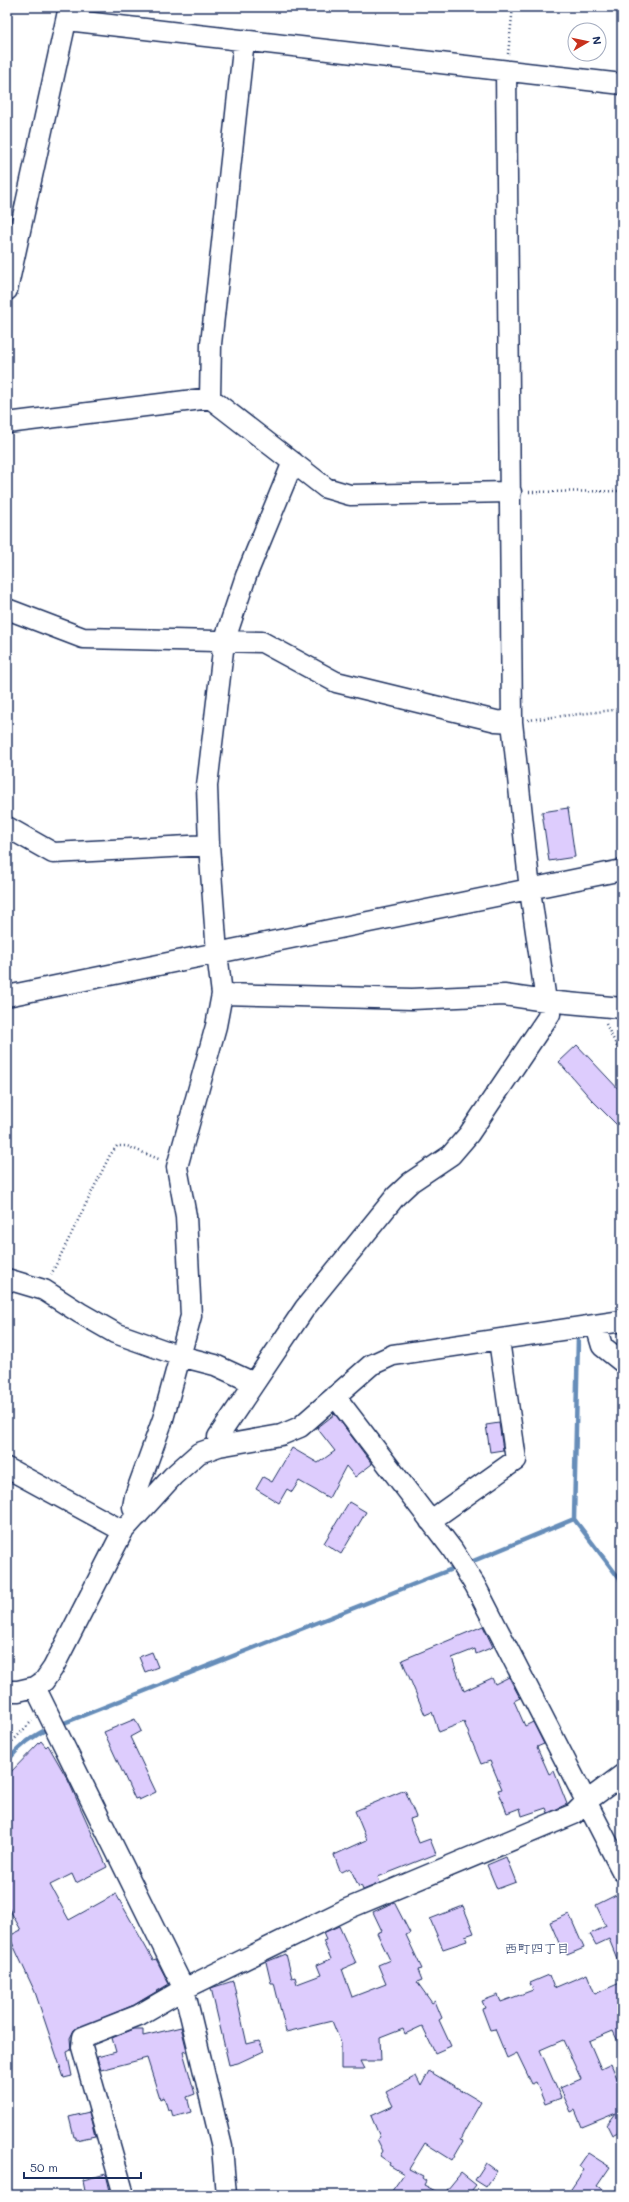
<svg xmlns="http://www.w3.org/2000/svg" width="629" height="2202" viewBox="0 0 629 2202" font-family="Mali,'Klee One',sans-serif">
<rect width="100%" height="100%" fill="#fff"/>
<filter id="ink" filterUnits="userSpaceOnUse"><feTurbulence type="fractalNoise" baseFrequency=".025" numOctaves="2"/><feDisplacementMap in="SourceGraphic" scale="8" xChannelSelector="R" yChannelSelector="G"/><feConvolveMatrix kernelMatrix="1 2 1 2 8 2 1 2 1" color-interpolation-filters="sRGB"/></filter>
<g filter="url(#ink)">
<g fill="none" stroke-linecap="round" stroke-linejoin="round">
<path stroke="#668db9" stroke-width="4.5" d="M578,1337L574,1519L622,1582
M466,1564L574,1519
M59,1725L457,1567
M7,1761C19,1747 33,1735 50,1728"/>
</g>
<path fill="#ddccfd" stroke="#1b2f5e" d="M568,808L575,857L549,861L542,812Z
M577,1045L622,1093V1130L591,1099L559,1062Z
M335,1414L372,1464L355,1477L346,1466L329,1498L299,1481L292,1492L287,1489L279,1503L256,1489L263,1477L272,1482L292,1448L318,1463L335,1451L317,1428Z
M499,1423L503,1450L490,1452L486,1425Z
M349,1502L366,1512L341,1554L324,1543Z
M483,1626L493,1647L476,1654L475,1649L452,1658L464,1691L492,1678L495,1684L509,1677L511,1681L520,1698L514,1701L525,1726L533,1722L544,1744L537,1747L549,1774L554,1771L567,1804L548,1813L546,1808L522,1816L520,1808L507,1813L498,1790L502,1789L490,1761L481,1764L464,1722L439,1732L432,1712L425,1715L402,1660Z
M152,1652L158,1667L145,1672L139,1657Z
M135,1719L141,1731L130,1737L156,1792L139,1800L138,1798L135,1799L104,1732Z
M41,1741L46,1747L48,1745L68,1780L107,1867L76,1883L72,1874L50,1885L69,1920L116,1894L153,1960L156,1959L169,1984L134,2005L74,2030L70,2038L71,2050L67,2052L72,2076L64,2078L35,1992L9,1936L21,1930L7,1905V1776Z
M405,1790L416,1817L410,1819L419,1843L430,1839L436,1854L378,1877L380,1883L363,1890L361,1885L359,1887L350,1868L342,1872L340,1871L334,1855L367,1840L355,1811Z
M506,1857L516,1882L497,1889L487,1865Z
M616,1895L622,1905V1971L609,1939L596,1945L590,1934L606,1926L596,1905Z
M394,1902L410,1933L406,1935L422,1969L418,1970L422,1980L417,1982L432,2003L435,2001L442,2018L439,2020L451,2046L435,2053L422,2026L405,2034L403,2029L380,2038L381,2061H360L364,2069H341V2043L332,2021L286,2032L274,1983H271L266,1962L286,1954L292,1978L295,1977L297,1984L321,1975L317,1965L331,1959L323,1941L326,1940L323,1933L339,1926L356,1963L342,1969L352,1997L386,1984L378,1965L390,1960L377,1933L382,1931L373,1912Z
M463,1906L474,1933L465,1936L467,1941L443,1949L430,1919Z
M569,1914L584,1948L567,1955L564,1949L562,1950L550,1922Z
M587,1974L595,1994L622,1982V2050L613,2031L589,2041L601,2069L611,2064L622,2090V2130L612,2135L607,2125L616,2113L582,2127L575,2110L571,2112L560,2088L581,2079L563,2040L540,2050L561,2098L545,2104L536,2082L532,2084L517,2053L507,2058L495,2029L490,2030L482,2009L485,2008L482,2001L498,1995L501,2002L533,1990L530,1983L549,1975L554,1988Z
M233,1981L247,2044L259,2041L264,2051L238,2063L229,2065L211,1988Z
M181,2027L187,2051L183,2052L195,2094L187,2097L191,2112L173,2117L171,2109L168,2110L164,2097L160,2099L147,2058L101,2070L97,2057L116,2052L112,2038L134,2029H143V2036Z
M429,2071L481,2102L465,2130L460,2140L463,2141L452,2160L425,2143L409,2169L423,2176L422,2178L426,2181L424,2185L443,2195L461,2173L476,2185L468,2195H389L404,2174L389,2165L390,2163L380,2156L383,2151L377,2139L380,2137L371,2116L393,2106L386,2092L416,2076L421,2086Z
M89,2112L95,2136L76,2140V2137H74L69,2117Z
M588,2153L610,2167L597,2186L611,2195H567L584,2170L579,2166Z
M486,2163L497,2171L486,2187L475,2180Z
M106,2174L111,2195H86L83,2180Z"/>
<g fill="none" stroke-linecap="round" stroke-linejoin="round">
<defs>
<path id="minor" d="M67,20L622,84
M7,290L69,7
M210,398L211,344L244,40
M7,423L210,398L326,488L350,495L511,492
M7,609L83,638L262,642L336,682L496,721L512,722
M7,827L53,853L209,845
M222,994L412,999L504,995L546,1001L622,1008
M7,996L622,870
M7,1279L44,1290L80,1313L115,1333L180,1356L215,1365L254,1383
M596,1326L602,1346L622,1362
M335,1396L452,1549L475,1585L622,1871
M219,1446L218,1437L305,1308L396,1196L411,1182L451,1155L469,1134L550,1014L546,1001L530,890L512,722L506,71
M7,1468L123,1531
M137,1516L133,1507L135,1496L163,1419L191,1316L186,1216L177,1167L216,1026L222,994L217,953L209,845L207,786L224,642L246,576L293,462
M430,1521L516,1460L499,1340
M35,1687L44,1681L53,1668L123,1531L173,1476L199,1453L219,1446L281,1435L300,1427L371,1365L393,1355L622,1321
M7,1691H18L35,1687L184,1989L222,2147L226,2195
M124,2195L82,2047L83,2037L139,2015L184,1989L347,1909L574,1814L587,1801L622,1775"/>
</defs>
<use href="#minor" stroke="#1b2f5e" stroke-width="23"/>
<path stroke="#1b2f5e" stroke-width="2.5" stroke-dasharray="1 3" stroke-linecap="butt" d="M508,54L513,7
M529,492L622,491
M528,720L622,709
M606,1024L622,1057
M51,1275L110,1155L117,1146H127L161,1160
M7,1747L32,1721"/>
<use href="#minor" stroke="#fff" stroke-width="20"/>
</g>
</g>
<g text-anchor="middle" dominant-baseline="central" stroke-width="3" stroke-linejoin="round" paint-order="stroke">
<g font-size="13" fill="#1b2f5e" stroke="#fff">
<text x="537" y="1947">西町四丁目</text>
</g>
</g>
<rect width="629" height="2202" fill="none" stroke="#fff" stroke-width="24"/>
<rect x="12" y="12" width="605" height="2178" fill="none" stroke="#1b2f5e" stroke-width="1.5" filter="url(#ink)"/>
<g transform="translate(587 42) rotate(81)"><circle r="19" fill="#ffffff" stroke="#a4acbf"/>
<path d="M0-3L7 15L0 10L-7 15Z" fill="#c8321e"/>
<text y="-6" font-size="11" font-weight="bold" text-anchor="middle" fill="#1b2f5e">N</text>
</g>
<path d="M24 2172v6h117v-6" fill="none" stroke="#1b2f5e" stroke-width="2"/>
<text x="30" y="2172" font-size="12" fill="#1b2f5e" stroke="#ffffff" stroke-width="3" paint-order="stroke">50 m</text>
</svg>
